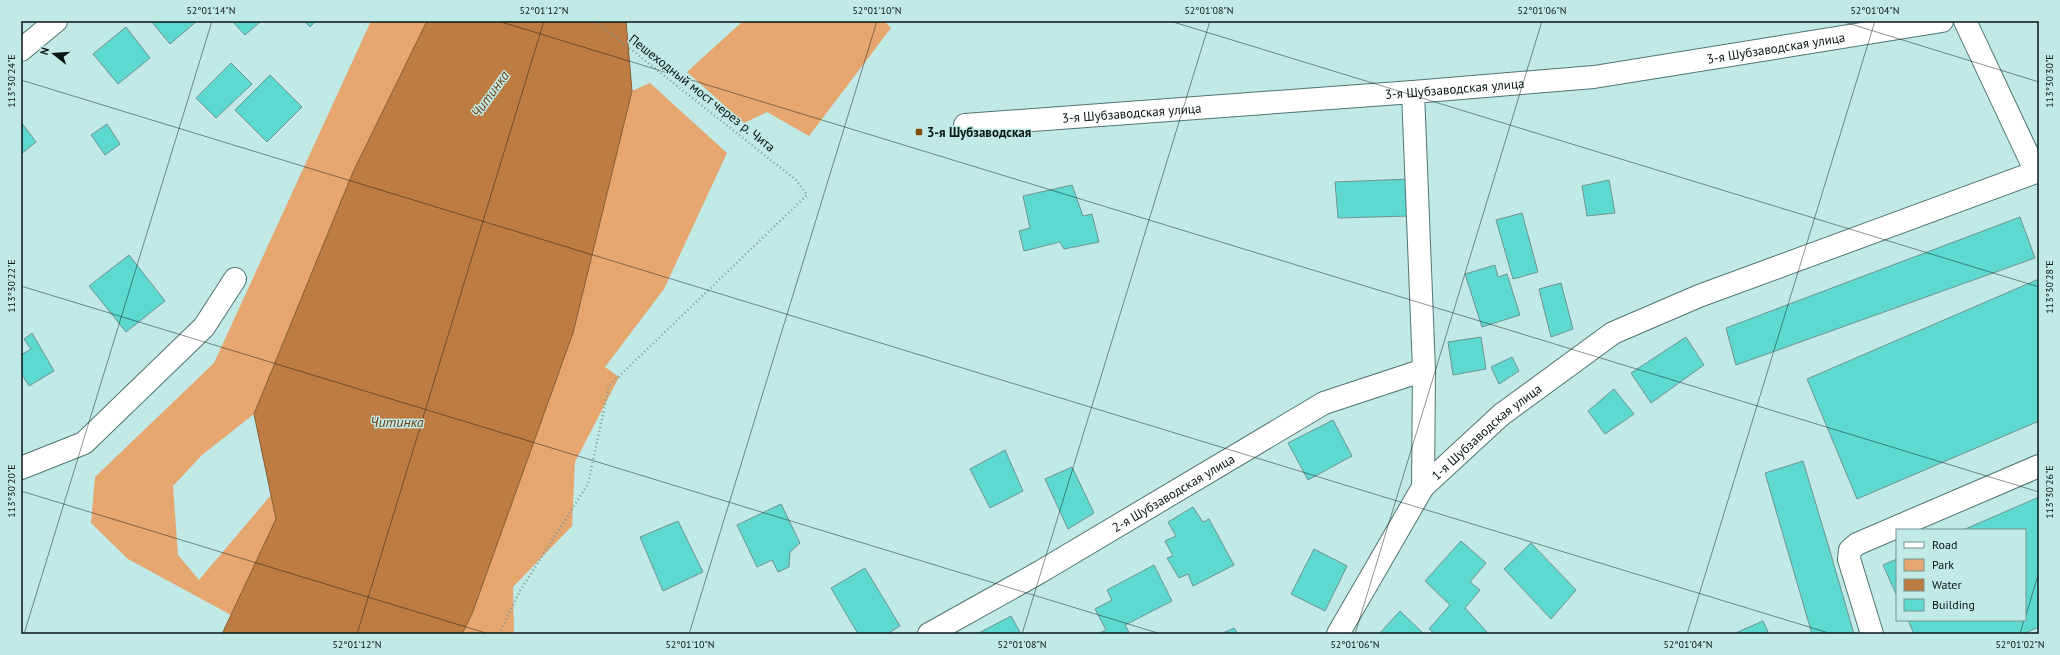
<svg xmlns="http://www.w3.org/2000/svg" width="2060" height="655" viewBox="0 0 2060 655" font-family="'PT Sans',sans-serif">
<rect width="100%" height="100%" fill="#c1e9e5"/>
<path fill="#e5a670" d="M371,21H427L353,172L254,414L202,455L173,486L178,555L199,580L271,495L276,519L231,615L128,559L91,523L95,477L214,363Z
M743,21H884L891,28L809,136L767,112L744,123L687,72Z
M650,83L727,153L664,289L605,367L619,377L575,462L572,526L513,587L514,634H462L472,614L573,333L632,91Z"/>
<path fill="#bd7c41" stroke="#865d34" d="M427,21H626L632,91L573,333L472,614L462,634H222L276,519L254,414L353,172Z"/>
<path fill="#5dd9d0" stroke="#6f9490" d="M151,21H197L170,44Z
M232,21H259L260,22L245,35Z
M304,21H316L310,27Z
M126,27L150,58L118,84L93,54Z
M231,63L252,84L216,118L196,98Z
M270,75L302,107L267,142L235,110Z
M21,122L36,142L21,154Z
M107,124L120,144L105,155L91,135Z
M1410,179V216L1338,218L1335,182Z
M1609,180L1615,213L1587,216L1582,186Z
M1072,185L1083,216L1092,214L1099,242L1064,249L1060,242L1024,251L1019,231L1030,228L1023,196Z
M1522,213L1538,272L1513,279L1496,220Z
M2020,217L2035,258L1736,365L1726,328Z
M129,255L165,301L126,332L89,286Z
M1495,265L1498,277L1507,274L1520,315L1482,327L1465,274Z
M2039,279V421L1857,499L1807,379Z
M1561,283L1573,329L1551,337L1539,289Z
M32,333L54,371L29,386L21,373V355L31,349L24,339Z
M1481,337L1486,369L1453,375L1448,342Z
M1686,337L1704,365L1651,403L1631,373Z
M1512,357L1519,371L1499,384L1491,367Z
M1614,389L1634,414L1605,434L1588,411Z
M1333,420L1352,456L1308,480L1288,443Z
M1005,450L1023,491L990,508L970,469Z
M1803,461L1827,541L1854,634H1812L1765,473Z
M1072,467L1094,513L1068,529L1045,479Z
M2039,497V627L2023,634H1914L1908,620H2025V530H1963Z
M781,504L800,543L790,552L789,567L778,572L772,560L757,567L737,525Z
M1193,507L1203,522L1209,519L1234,565L1193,586L1188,574L1179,578L1167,558L1173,556L1165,541L1176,536L1168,522Z
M678,521L703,572L663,591L640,537Z
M1461,541L1486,563L1470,582L1480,590L1465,608L1487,632L1485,634H1435L1429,629L1450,605L1425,581Z
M1531,543L1576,590L1551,619L1504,569Z
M1314,549L1347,566L1325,611L1291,594Z
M1897,559V596L1883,565Z
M1154,565L1172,601L1125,625L1130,634H1097L1106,630L1095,609L1112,600L1107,590Z
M865,568L900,626L887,634H858L831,588Z
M1400,611L1424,634H1379Z
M1011,616L1021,634H977Z
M1763,621L1769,634H1733Z
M1234,628L1238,634H1221Z"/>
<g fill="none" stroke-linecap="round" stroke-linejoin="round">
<defs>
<g id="minor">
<path d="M1965,21L2036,172"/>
<path d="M21,50L56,21"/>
<path d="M1413,92L1424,370L1423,487"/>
<path id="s1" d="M965,125L1413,92L1594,77L1942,21"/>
<path d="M21,468L84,443L204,327L235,279"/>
<path id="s2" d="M929,634L1040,572L1324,403L1424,370"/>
<path id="s3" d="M1338,634L1423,487L1501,415L1613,333L1699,296L2039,171"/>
<path d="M1872,634L1849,559L1850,550L1857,544L2039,466"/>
</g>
</defs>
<use href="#minor" stroke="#517572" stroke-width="24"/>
<path stroke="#7d9c99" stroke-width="2.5" stroke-dasharray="1 3" stroke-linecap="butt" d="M499,634L520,591L588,484L609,386L807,195L796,180L595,21"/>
<use href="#minor" stroke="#fff" stroke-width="22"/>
</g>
<path fill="none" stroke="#071514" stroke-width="1" stroke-opacity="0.45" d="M498,21L2039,492M1170,21L2039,287M1841,21L2039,82M21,80L1832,634M21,286L1161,634M21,491L489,634M2025,618L2039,572M24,634L212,21M357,634L544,21M689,634L877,21M1022,634L1210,21M1355,634L1542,21M1687,634L1875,21M2020,634L2024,620"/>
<rect fill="#864b04" stroke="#c1e9e5" stroke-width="1.5" x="915" y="128" width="8" height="8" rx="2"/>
<g text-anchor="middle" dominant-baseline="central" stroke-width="3" stroke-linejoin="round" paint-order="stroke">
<g font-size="13" fill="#071514" stroke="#c1e9e5">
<text stroke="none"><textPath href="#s1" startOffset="815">3-я Шубзаводская улица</textPath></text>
<text stroke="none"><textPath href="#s1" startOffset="491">3-я Шубзаводская улица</textPath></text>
<text transform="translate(702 93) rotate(38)">Пешеходный мост через р. Чита</text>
<text stroke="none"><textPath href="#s1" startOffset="167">3-я Шубзаводская улица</textPath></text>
<text stroke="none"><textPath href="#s3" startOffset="254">1-я Шубзаводская улица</textPath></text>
<text stroke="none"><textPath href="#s2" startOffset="282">2-я Шубзаводская улица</textPath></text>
</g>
<g font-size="13" font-weight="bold" fill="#071514" stroke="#c1e9e5" text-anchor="start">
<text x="927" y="132">3-я Шубзаводская</text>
</g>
<g font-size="14" font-style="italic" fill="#6c3f12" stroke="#c1e9e5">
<text transform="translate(490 94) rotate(-54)">Читинка</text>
<text x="397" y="422">Читинка</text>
</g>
</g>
<rect width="2060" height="655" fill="none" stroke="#c1e9e5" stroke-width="44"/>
<rect x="1896" y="529" width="130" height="92" fill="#c1e9e5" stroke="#779491"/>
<rect x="1904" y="542" width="20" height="6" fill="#ffffff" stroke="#779491"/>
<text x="1932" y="549" font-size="12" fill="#071514">Road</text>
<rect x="1904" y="559" width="20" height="12" fill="#e5a670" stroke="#779491"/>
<text x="1932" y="569" font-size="12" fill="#071514">Park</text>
<rect x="1904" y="579" width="20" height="12" fill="#bd7c41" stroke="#779491"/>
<text x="1932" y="589" font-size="12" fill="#071514">Water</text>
<rect x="1904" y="599" width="20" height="12" fill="#5dd9d0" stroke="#779491"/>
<text x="1932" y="609" font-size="12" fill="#071514">Building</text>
<g transform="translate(54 54) rotate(287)" stroke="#c1e9e5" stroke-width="3" paint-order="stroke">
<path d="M0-3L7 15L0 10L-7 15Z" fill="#071514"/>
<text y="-6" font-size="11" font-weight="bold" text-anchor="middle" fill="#071514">N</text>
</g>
<rect x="22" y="22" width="2016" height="611" fill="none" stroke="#071514" stroke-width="1.5"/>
<g font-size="10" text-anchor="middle" fill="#071514">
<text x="211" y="14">52°01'14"N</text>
<text x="544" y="14">52°01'12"N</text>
<text x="877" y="14">52°01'10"N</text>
<text x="1209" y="14">52°01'08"N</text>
<text x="1542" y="14">52°01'06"N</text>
<text x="1875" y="14">52°01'04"N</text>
<text transform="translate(11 81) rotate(-90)" y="4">113°30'24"E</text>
<text transform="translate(2049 81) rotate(-90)" y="4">113°30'30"E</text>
<text transform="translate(11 286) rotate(-90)" y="4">113°30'22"E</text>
<text transform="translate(2049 287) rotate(-90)" y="4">113°30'28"E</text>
<text transform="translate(11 491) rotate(-90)" y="4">113°30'20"E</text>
<text transform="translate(2049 492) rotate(-90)" y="4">113°30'26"E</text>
<text x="357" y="648">52°01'12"N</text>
<text x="690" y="648">52°01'10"N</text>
<text x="1022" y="648">52°01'08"N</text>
<text x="1355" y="648">52°01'06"N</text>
<text x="1688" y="648">52°01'04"N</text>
<text x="2020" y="648">52°01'02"N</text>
</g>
</svg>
